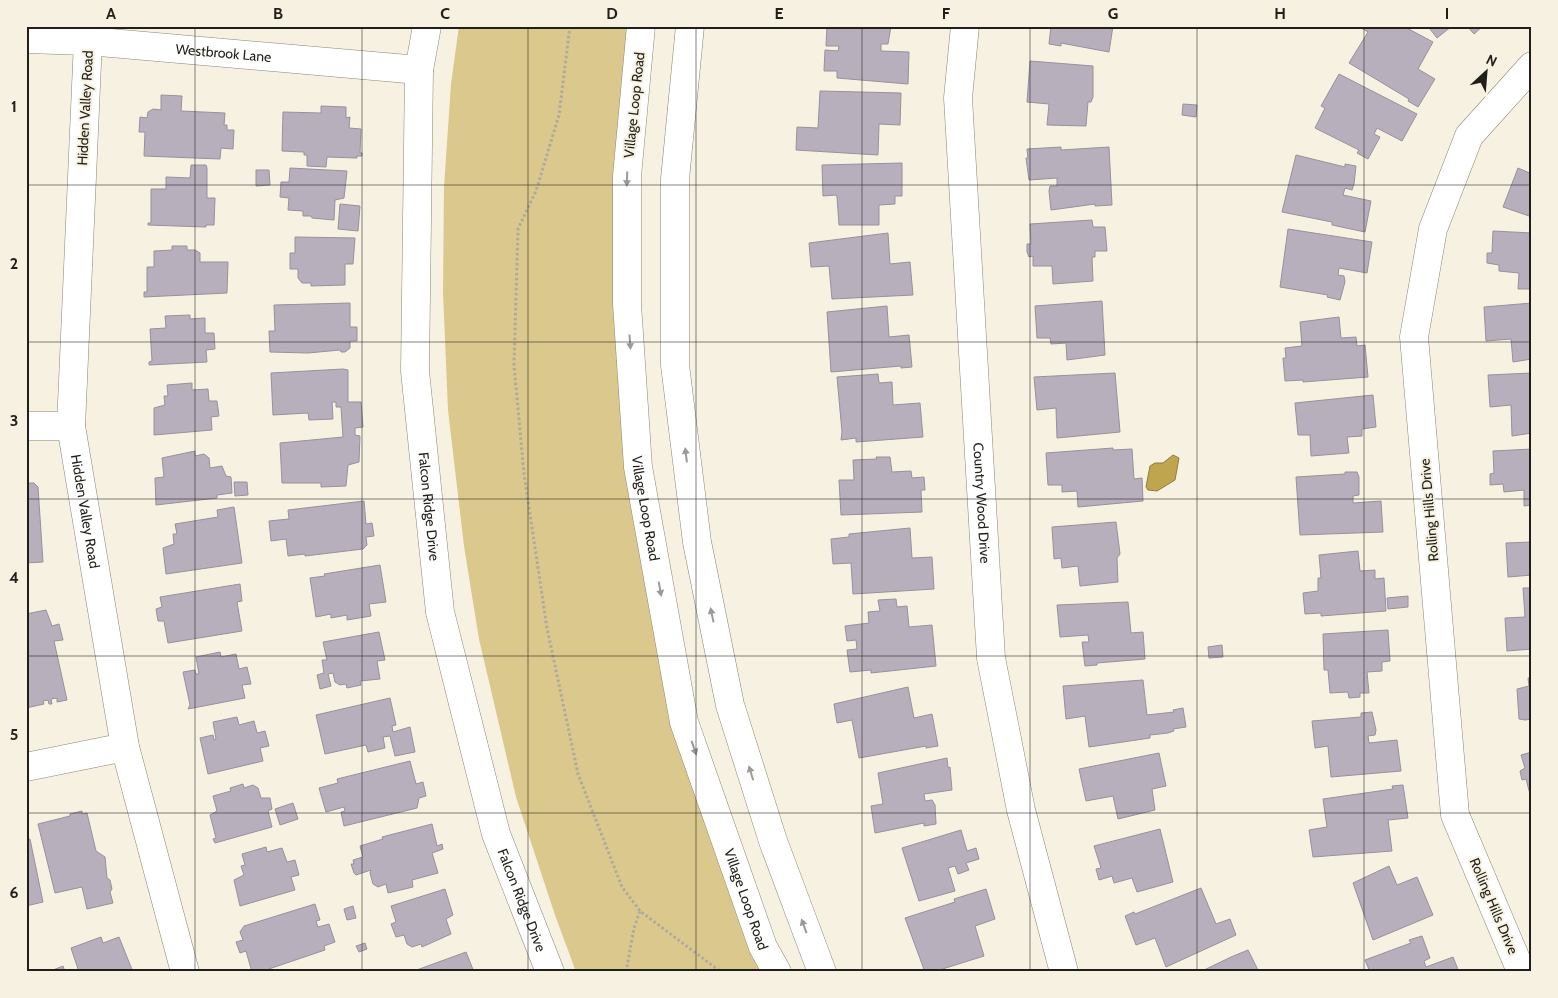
<svg xmlns="http://www.w3.org/2000/svg" width="1558" height="998" viewBox="0 0 1558 998" font-family="Cabin,sans-serif">
<rect width="100%" height="100%" fill="#f6f1e1"/>
<path fill="#dbc88c" d="M459,26H632L616,243L687,763L724,876L762,972H576L555,915L516,797L479,639L464,546L448,410L443,292L444,187L451,84Z"/>
<path fill="#bfa54e" stroke="#907d3e" d="M1173,455L1179,458L1175,480L1157,491L1148,490L1146,487L1150,466L1155,463H1163Z"/>
<path fill="#b8afbd" stroke="#98909d" d="M827,26H891L888,44H881V51L909,52L908,84L837,78V71H824L825,50L838,51L839,46H826Z
M1051,26H1113L1109,52L1061,43V46L1049,44Z
M1358,26H1403L1433,42L1418,69L1435,79L1418,107L1408,101L1409,99L1349,63L1368,32Z
M1431,26H1452L1437,38L1430,29Z
M1467,26H1483L1474,34Z
M1030,61L1093,66V97L1091,102H1088L1086,126L1047,125L1049,104L1027,102Z
M1339,74L1417,114L1402,141L1377,128L1374,134L1380,137L1368,159L1357,153L1359,150L1315,128L1325,108L1321,106Z
M820,91L901,93L900,125L879,124L878,155L796,150L797,127L818,128Z
M161,95L182,96L181,111L225,113L224,125H227V130H234L233,149L221,148L220,159L144,156L145,132H139L140,117L147,118L148,112L153,109L161,110Z
M1183,104L1197,105L1196,117L1182,115Z
M321,106L346,107V118L350,117L349,128L361,129L360,153H362V156H357V158L327,157L326,167L307,166V155H304V152L282,151L283,112L321,113Z
M1061,147V150L1109,147L1112,205L1095,206V204L1051,210L1049,191L1050,186H1057V178L1029,180L1026,158H1028L1027,149Z
M1296,155L1345,167V164L1356,166L1354,184L1352,190L1345,188L1343,195L1371,201L1365,232L1332,225V222L1282,212Z
M902,163V196H895V204L879,205V225H839L837,197L836,195L823,196L822,165Z
M191,165H206L207,168V198H215L214,225H206V227L148,225V223H151V189H166V177L190,178Z
M290,168L347,171L344,198L335,200L334,220L312,218L311,216H303V211L288,210L289,198L280,197L281,182H289Z
M1518,168L1532,174V217L1503,207Z
M256,170H269L270,185L256,186Z
M340,204L360,206L358,231L338,229Z
M1092,220L1093,227H1105L1107,251H1095V257H1092L1093,281L1053,284L1052,266H1033V256L1029,257L1027,252V244H1031L1030,224Z
M1288,229L1372,242L1367,273L1339,268L1338,275L1344,276L1345,282L1340,300L1327,297L1328,295L1280,287Z
M1493,231L1532,233V289H1518L1519,273L1499,271V265L1487,263V253H1492Z
M888,233L890,264L910,262L913,295L832,299L829,266L811,267L809,243Z
M295,237L355,238L353,264H345V285L311,286V283H302L298,278V269H290V253H295Z
M172,246H187V250H195L200,253V262H228L227,293L144,297V292H147V267H154V251L172,250Z
M1102,301L1105,355L1067,360L1066,343L1051,344L1050,338H1037L1035,306Z
M350,303V327H357V341H350V348L345,352H341L340,350L308,353L270,352L269,331H275L274,305Z
M1532,303V359L1513,362L1511,339L1486,341L1484,307Z
M887,306L889,337L909,335L912,367L901,368V366L831,372L827,312Z
M190,315V319L205,318V333H214L215,349L206,350L207,362L149,365V362L152,361L150,329L166,328L165,316Z
M1339,317L1341,338L1356,337L1357,346L1365,345L1368,377L1303,382V380L1285,381L1283,358H1286L1285,348L1302,346L1300,322Z
M343,369L348,370V402H361L363,427L355,428V435L360,436L359,462L348,465L346,486L321,487V483H282L280,443L343,437L341,407H336V402H332L333,419L309,420L308,413L273,415L271,373Z
M1115,373L1120,432L1057,438L1056,408L1037,410L1034,377Z
M1532,373V433L1512,436L1511,405L1490,407L1488,375Z
M878,374L879,383L892,382L893,405L920,403L923,437L856,442V438L841,440L842,432L837,377Z
M192,383V390L208,389L209,401H217L219,416L211,417L212,430L154,435V408L165,405L164,396H168L167,385Z
M1373,395L1376,427L1362,429V436L1347,437L1349,453L1311,456L1310,435H1298L1295,403Z
M1113,448V450L1132,449L1134,479L1142,478L1143,501L1078,507L1077,491L1062,492V485H1048L1046,453Z
M1532,449V505L1524,506V490L1504,492L1503,484L1490,485V474L1494,473L1493,451Z
M195,451V456L204,454L209,458L210,468L222,466L226,476L231,477L232,493L217,495V498L156,505L155,478L164,477L162,458Z
M876,457H890L892,472L911,471L912,478L924,477L925,490H921L922,512L841,515L839,480H854L853,460L877,459Z
M1345,472H1357L1359,477V495L1353,496V503L1381,501L1383,532L1300,535L1296,477L1345,474Z
M26,476L28,483H34L38,487L43,562L26,563Z
M234,482H247L248,495L235,496Z
M364,501L366,524L372,523L374,536L366,537L367,545L363,549L305,556V554L288,556L286,539L271,541L269,521L289,519L288,510Z
M234,507L242,563L166,574L163,548L174,544L173,534H177L175,524L218,517L217,510Z
M1116,522L1120,554L1117,558L1118,582L1080,586L1078,566L1062,568L1061,558L1054,559L1052,527Z
M910,528L912,558L932,557L934,589L853,594L851,563L833,564L831,539L849,537V534Z
M1532,542V575L1508,577L1506,543Z
M1358,551L1360,571L1375,570V579L1384,578L1386,611L1321,616V613L1305,614L1303,593L1318,591V578H1321L1319,555Z
M380,565L386,602L369,604L371,616L347,620V615L331,618V614L316,617L310,578L325,576L324,574Z
M240,584L242,601L237,602L242,631L168,643L164,621H158L156,609L162,607L160,597Z
M1523,588H1532V649L1507,651L1505,618L1525,617Z
M1408,596V607L1388,609L1387,598Z
M896,599L897,607L907,606L909,627L932,625L936,666L871,673V670L850,672L847,650L857,649L856,640L847,641L845,626L869,623L868,612L880,611L878,600Z
M1128,602L1131,633L1143,632L1145,659L1097,663V665L1085,666L1082,642H1089L1088,635L1060,637L1057,605Z
M46,610L52,626L59,624L63,640L54,641L67,700L57,702V698L51,699L52,704H49L48,700L43,701L44,704L26,708V614Z
M1388,630L1390,661L1382,662V671L1367,672L1369,693H1360V697L1349,698L1348,692L1330,693L1328,670H1324L1323,634Z
M379,632L385,660L377,661L380,679L360,681L361,685L347,688L346,684L340,685L335,682L333,673L328,674L331,686L320,689L317,675L324,673L322,660H327L323,642Z
M1222,645L1223,657L1209,658L1208,647Z
M220,652L221,657L236,654L239,669L247,667L251,684L242,685L245,698L188,709L190,705L183,672L195,670L196,674H199L196,657Z
M1528,678H1532V719L1525,720L1519,719L1517,689L1529,686Z
M1143,680L1147,715L1174,712L1173,710L1183,708L1186,727L1173,729L1174,731L1168,733L1150,735V738L1089,747L1085,716L1066,719L1063,686Z
M908,687L914,718L932,714L938,746L926,748V746L859,758L852,720L837,723L834,704Z
M390,698L396,725L392,726L393,732L410,727L415,752L395,756L390,736L383,737L385,748L368,752L366,745L325,754L316,715Z
M1372,712L1376,730L1375,735L1368,736L1369,743L1397,740L1401,771L1331,777L1328,746L1315,748L1312,721L1361,717V713Z
M237,717L239,725L254,721L257,733L265,731L269,746L260,748L263,761L208,774L200,738L213,735L214,740L216,739L213,722Z
M1532,752V798H1531L1526,779L1522,780L1520,771L1525,768L1521,755Z
M1159,753L1166,786L1152,789L1155,810L1118,819L1113,796L1086,801L1079,769Z
M947,758L948,768L950,767L952,790L924,794L925,801L932,800L935,805L936,824L924,826V823L875,833L871,806L883,804L878,773Z
M410,761L416,784L423,782L426,796L419,798L417,808L344,826L341,812L345,811L344,807L326,812L319,788L338,783L337,779Z
M243,784L244,788L253,785L258,788L261,798H270L272,809L268,811L272,827L215,843L213,839L216,838L210,815L217,811L213,796L231,791L230,788Z
M1403,785L1408,818L1388,820L1392,851L1313,857L1309,830L1327,827L1323,799L1393,789L1392,786Z
M293,803L298,819L280,825L275,809Z
M82,811V814L87,813L96,851L105,857L107,878L110,880L112,889L110,892L113,903L87,909L82,887L55,893L38,824L70,816V814Z
M432,824L437,846L442,844L443,849L432,853L438,873L412,880L413,887L388,893L386,884L378,887L373,884L370,873L371,870L356,875L354,873L351,864H354L353,860L363,857L360,846L383,839L382,837Z
M1160,829L1173,882L1137,892L1132,878L1114,883L1112,876L1099,880L1096,869L1101,868L1094,846Z
M961,830L967,851L976,848L979,859L966,863L969,870L958,874L955,866L948,868L955,891L919,901L902,848Z
M30,839L43,902L26,906V840Z
M266,847L267,852L282,848L287,862L295,860L299,875L291,877L295,890L240,906L234,880L244,875L241,866L245,865L242,854Z
M1389,866L1397,885L1417,877L1433,915L1373,940L1353,883Z
M1201,888L1216,924L1230,919L1236,935L1166,967L1155,938L1136,945L1125,916L1134,912L1135,914Z
M445,889L453,915L446,919L451,934L422,947L421,944L412,947L407,944L404,935L396,937L391,924L396,922L391,906Z
M986,889L995,919L975,926L984,956L933,972H925L905,918L955,902L954,899Z
M315,904L320,920L316,921L318,927L329,924L335,942L324,946L325,950L260,972H252L246,951L240,953L236,942L243,940L240,932L244,926Z
M353,906L356,918L347,920L344,909Z
M1422,936L1430,958L1424,961L1426,967L1453,957L1459,972H1370L1365,960L1411,943L1409,940Z
M101,937L103,943L119,937L133,972H79L71,948Z
M365,943L367,949L359,952L356,946Z
M1248,950L1259,972H1200L1231,957Z
M466,952L474,972L414,971Z
M63,966L65,972H48Z"/>
<g fill="none" stroke-linecap="round" stroke-linejoin="round">
<defs>
<g id="minor">
<path id="s1" d="M427,26L419,70L415,371L440,612L496,834L550,972"/>
<path id="s2" d="M965,26L958,98L991,658L1021,810L1064,972"/>
<path id="s3" d="M26,39L88,41L419,70"/>
<path id="s4" d="M88,41L71,426L125,747L185,972"/>
<path d="M26,426H71"/>
<path d="M26,767L125,747"/>
<path d="M1524,972L1518,964L1455,815L1414,337L1433,229L1469,136L1532,66"/>
</g>
<g id="major">
<path id="s5" d="M641,26L627,176V304L638,467L684,722L763,947L777,972"/>
<path d="M690,26L675,179V365L697,542L730,705L773,841L822,972"/>
</g>
</defs>
<use href="#minor" stroke="#8b8677" stroke-width="29"/>
<use href="#major" stroke="#8b8677" stroke-width="29"/>
<path stroke="#aeaa9e" stroke-width="3" stroke-dasharray="2.5 2.5" stroke-linecap="butt" d="M570,26L559,115L536,191L518,229L514,365L524,474L547,628L578,774L622,887L640,911L721,972
M626,972L634,928L640,911"/>
<use href="#minor" stroke="#fff" stroke-width="28"/>
<use href="#major" stroke="#fff" stroke-width="28"/>
</g>
<defs><path id="oneway-solid" d="M-6-.8H1V-3.2L6.5 0L1 3.2V.8H-6Z" transform="scale(1.25)"/></defs>
<g fill="#9b9a98">
<use href="#oneway-solid" transform="translate(627 179) rotate(92)"/>
<use href="#oneway-solid" transform="translate(630 342) rotate(86)"/>
<use href="#oneway-solid" transform="translate(686 455) rotate(-97)"/>
<use href="#oneway-solid" transform="translate(660 589) rotate(80)"/>
<use href="#oneway-solid" transform="translate(712 615) rotate(-102)"/>
<use href="#oneway-solid" transform="translate(694 748) rotate(71)"/>
<use href="#oneway-solid" transform="translate(751 773) rotate(-107)"/>
<use href="#oneway-solid" transform="translate(804 926) rotate(-110)"/>
</g>
<path fill="none" stroke="#211f19" stroke-width="1" stroke-opacity="0.55" d="M195,26V972M362,26V972M528,26V972M696,26V972M862,26V972M1030,26V972M1197,26V972M1364,26V972M26,185H1532M26,342H1532M26,499H1532M26,656H1532M26,813H1532"/>
<g text-anchor="middle" dominant-baseline="central" stroke-width="4" stroke-linejoin="round" paint-order="stroke">
<g font-size="14" fill="#211f19" stroke="#f6f1e1">
<text stroke="none"><textPath href="#s3" startOffset="198">Westbrook Lane</textPath></text>
<text transform="translate(634 105) rotate(-84)">Village Loop Road</text>
<text transform="translate(85 108) rotate(-87)">Hidden Valley Road</text>
<text stroke="none"><textPath href="#s2" startOffset="478">Country Wood Drive</textPath></text>
<text stroke="none"><textPath href="#s1" startOffset="482">Falcon Ridge Drive</textPath></text>
<text stroke="none"><textPath href="#s5" startOffset="484">Village Loop Road</textPath></text>
<text transform="translate(1429 510) rotate(-95)">Rolling Hills Drive</text>
<text stroke="none"><textPath href="#s4" startOffset="472">Hidden Valley Road</textPath></text>
<text stroke="none"><textPath href="#s5" startOffset="889">Village Loop Road</textPath></text>
<text stroke="none"><textPath href="#s1" startOffset="888">Falcon Ridge Drive</textPath></text>
<text transform="translate(1494 906) rotate(67)">Rolling Hills Drive</text>
</g>
</g>
<rect width="1558" height="998" fill="none" stroke="#f6f1e1" stroke-width="55"/>
<g transform="translate(1486 72) rotate(26)" stroke="#f6f1e1" stroke-width="4" paint-order="stroke">
<path d="M0-4L9 19L0 12L-9 19Z" fill="#211f19"/>
<text y="-8" font-size="14" font-weight="bold" text-anchor="middle" fill="#211f19">N</text>
</g>
<rect x="28" y="28" width="1502" height="942" fill="none" stroke="#211f19" stroke-width="2"/>
<g font-size="16" text-anchor="middle" font-weight="bold" fill="#211f19">
<text x="111" y="19">A</text>
<text x="278" y="19">B</text>
<text x="445" y="19">C</text>
<text x="612" y="19">D</text>
<text x="779" y="19">E</text>
<text x="946" y="19">F</text>
<text x="1113" y="19">G</text>
<text x="1280" y="19">H</text>
<text x="1447" y="19">I</text>
<text x="14" y="112">1</text>
<text x="14" y="269">2</text>
<text x="14" y="426">3</text>
<text x="14" y="583">4</text>
<text x="14" y="740">5</text>
<text x="14" y="898">6</text>
</g>
</svg>
